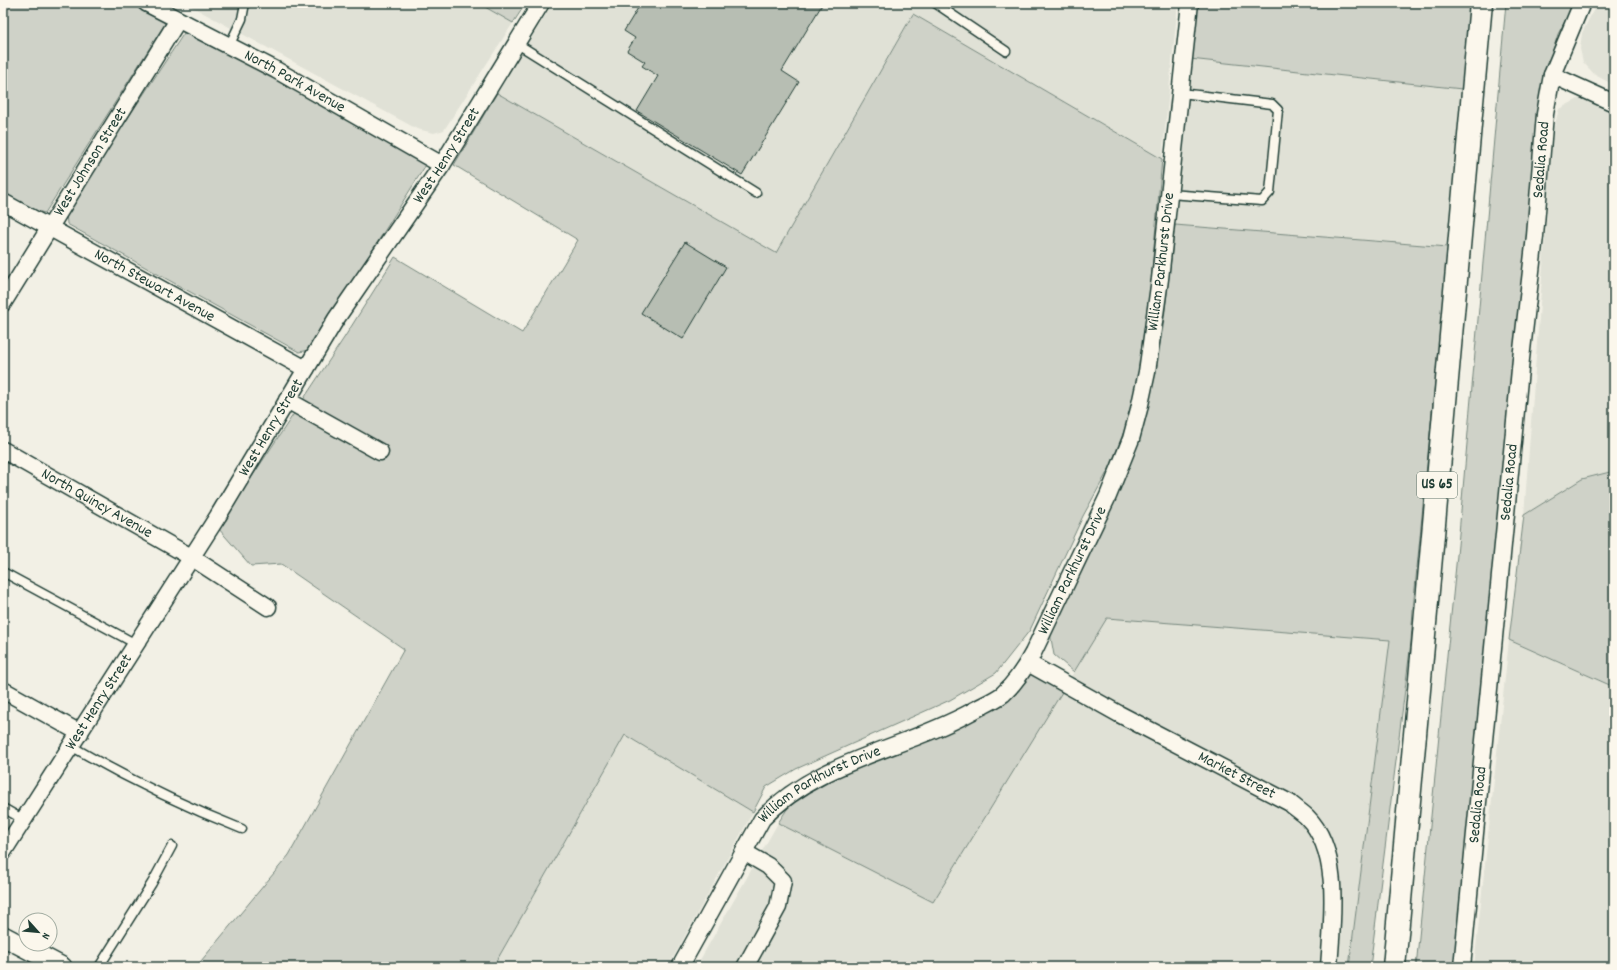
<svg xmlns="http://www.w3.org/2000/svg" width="1617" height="970" viewBox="0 0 1617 970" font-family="Dekko,sans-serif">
<rect width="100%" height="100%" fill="#f2f0e5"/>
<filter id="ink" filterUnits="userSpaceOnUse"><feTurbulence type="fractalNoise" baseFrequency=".025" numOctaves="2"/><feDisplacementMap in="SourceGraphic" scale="8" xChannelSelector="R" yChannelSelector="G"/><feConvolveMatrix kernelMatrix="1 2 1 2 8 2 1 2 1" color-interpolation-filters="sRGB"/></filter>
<g filter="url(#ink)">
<path fill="#e0e1d6" d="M185,3H478L513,23L444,130L434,133L417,129Z
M553,3H1178L1162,159L913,14L776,253L497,93Z
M1597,3H1614V85L1595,75L1583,62L1580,49L1582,33Z
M1190,59L1462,89L1448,247L1175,225Z
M1580,98L1602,99L1614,106V471L1582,479L1524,515L1553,132L1559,109Z
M1107,618L1390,640L1349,967H696L778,823L933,901Z
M1509,640L1614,687V967H1474Z
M625,735L753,812L668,967H493Z"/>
<path fill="#cfd2c8" stroke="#77887e" d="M3,3H151L166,22L45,213L36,211L3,193Z
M478,3H526L513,23Z
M1196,3H1471L1462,89L1190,59Z
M1506,3H1575L1558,34L1540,93L1456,967H1416L1458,545Z
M913,14L1162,159L1146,335L1133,408L1110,467L1083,516L1030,630L996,673L950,700L796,769L766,787L753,812L625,735L493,967H196L289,855L404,649L281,564L251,566L218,528L344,338L395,257L522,333L578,240L454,165L497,93L776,253Z
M197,26L427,163L310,350L299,352L67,224L66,212L186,30Z
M1175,225L1448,247L1413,609L1411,642L1370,967H1349L1390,640L1107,618L1074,672L1054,655L1050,633L1088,558L1126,471L1145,420L1163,327Z
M1614,471V687L1509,640L1524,515L1582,479Z
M1024,673H1044L1067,684L933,902L778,823L793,800L820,778L945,731Z"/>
<path fill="#b7beb3" stroke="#1f3d34" d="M641,3L651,5L652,3H823L782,71L799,82L742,175L637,111L658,76L642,66L645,62L627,51L635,38L624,31Z
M685,242L726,267L683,339L641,313Z"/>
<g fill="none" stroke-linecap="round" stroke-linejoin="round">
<defs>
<path id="service" d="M935,3L1006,51
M516,43L756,193
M229,46L242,19L245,3
M1170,194L1262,201L1270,192L1278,110L1272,104L1181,93
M3,572L136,644
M71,746C126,778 183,806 242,829
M3,808L24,820
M99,967L152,883L172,846"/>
<g id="minor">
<path id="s1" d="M146,3L276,70L442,165"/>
<path d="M1552,75L1614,103"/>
<path id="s2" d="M3,202L306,369"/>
<path id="s3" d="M3,303L178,20"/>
<path d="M287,400L380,452"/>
<path id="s4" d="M3,450L191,557L268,607"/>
<path id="s5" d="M1028,663L1119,714L1290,803C1295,808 1302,812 1307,817C1342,852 1332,921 1329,967"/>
<path d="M3,690L80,733"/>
<path id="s6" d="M3,852L218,516L336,319L442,165L541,3"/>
<path d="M744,852L768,866L783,881L778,907L745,967"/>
<path id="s7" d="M680,967L762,819C818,760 902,750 971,712C981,706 994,701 1003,694C1016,682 1025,668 1033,653L1108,496L1131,439L1139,409L1147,372L1160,279L1190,3"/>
<path id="s8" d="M1462,967L1521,359L1535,236L1545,114L1552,75L1582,3"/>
</g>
<path id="tertiary" d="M3,936L62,967"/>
<path id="trunk" d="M1394,967L1481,3"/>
</defs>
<use href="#service" stroke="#1f3d34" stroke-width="11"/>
<use href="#minor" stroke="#1f3d34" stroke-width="19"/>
<use href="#tertiary" stroke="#1f3d34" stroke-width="22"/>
<use href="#trunk" stroke="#1f3d34" stroke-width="25"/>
<use href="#service" stroke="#fbf7ec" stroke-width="8"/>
<use href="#minor" stroke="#fbf7ec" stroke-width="16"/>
<use href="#tertiary" stroke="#fbf7ec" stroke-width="19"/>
<use href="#trunk" stroke="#fbf7ec" stroke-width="22"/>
</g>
</g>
<g text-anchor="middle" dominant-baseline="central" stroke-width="3" stroke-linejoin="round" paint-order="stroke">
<rect fill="#fbf7ec" stroke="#61756b" stroke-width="1" x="1417" y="472" width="40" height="26" rx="3"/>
<g font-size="15" font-weight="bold" fill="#1f3d34">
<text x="1437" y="485">US 65</text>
</g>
<g font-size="16" fill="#1f3d34" stroke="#fbf7ec">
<text stroke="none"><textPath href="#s1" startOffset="168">North Park Avenue</textPath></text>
<text stroke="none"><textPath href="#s6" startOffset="826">West Henry Street</textPath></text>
<text stroke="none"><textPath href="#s8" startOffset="811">Sedalia Road</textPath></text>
<text stroke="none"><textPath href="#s3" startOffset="166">West Johnson Street</textPath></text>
<text stroke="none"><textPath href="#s7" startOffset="909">William Parkhurst Drive</textPath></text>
<text stroke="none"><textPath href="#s2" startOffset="173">North Stewart Avenue</textPath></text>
<text stroke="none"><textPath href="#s6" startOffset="502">West Henry Street</textPath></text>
<text stroke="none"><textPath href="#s8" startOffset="487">Sedalia Road</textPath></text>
<text stroke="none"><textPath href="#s4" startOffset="108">North Quincy Avenue</textPath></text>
<text stroke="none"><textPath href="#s7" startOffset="585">William Parkhurst Drive</textPath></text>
<text stroke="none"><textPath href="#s6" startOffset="178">West Henry Street</textPath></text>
<text stroke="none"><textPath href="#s5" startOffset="237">Market Street</textPath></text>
<text stroke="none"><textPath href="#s7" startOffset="237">William Parkhurst Drive</textPath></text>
<text stroke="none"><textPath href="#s8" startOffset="163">Sedalia Road</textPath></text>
</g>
</g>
<rect width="1617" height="970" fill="none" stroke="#fbf7ec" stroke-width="16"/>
<rect x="8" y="8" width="1601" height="954" fill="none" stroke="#1f3d34" stroke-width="1.5" filter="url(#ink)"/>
<g transform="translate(38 932) rotate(117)"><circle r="19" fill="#fbf7ec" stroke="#a3ada2"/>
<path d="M0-3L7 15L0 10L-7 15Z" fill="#1f3d34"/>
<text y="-6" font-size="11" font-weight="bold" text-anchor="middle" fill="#1f3d34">N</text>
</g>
</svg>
